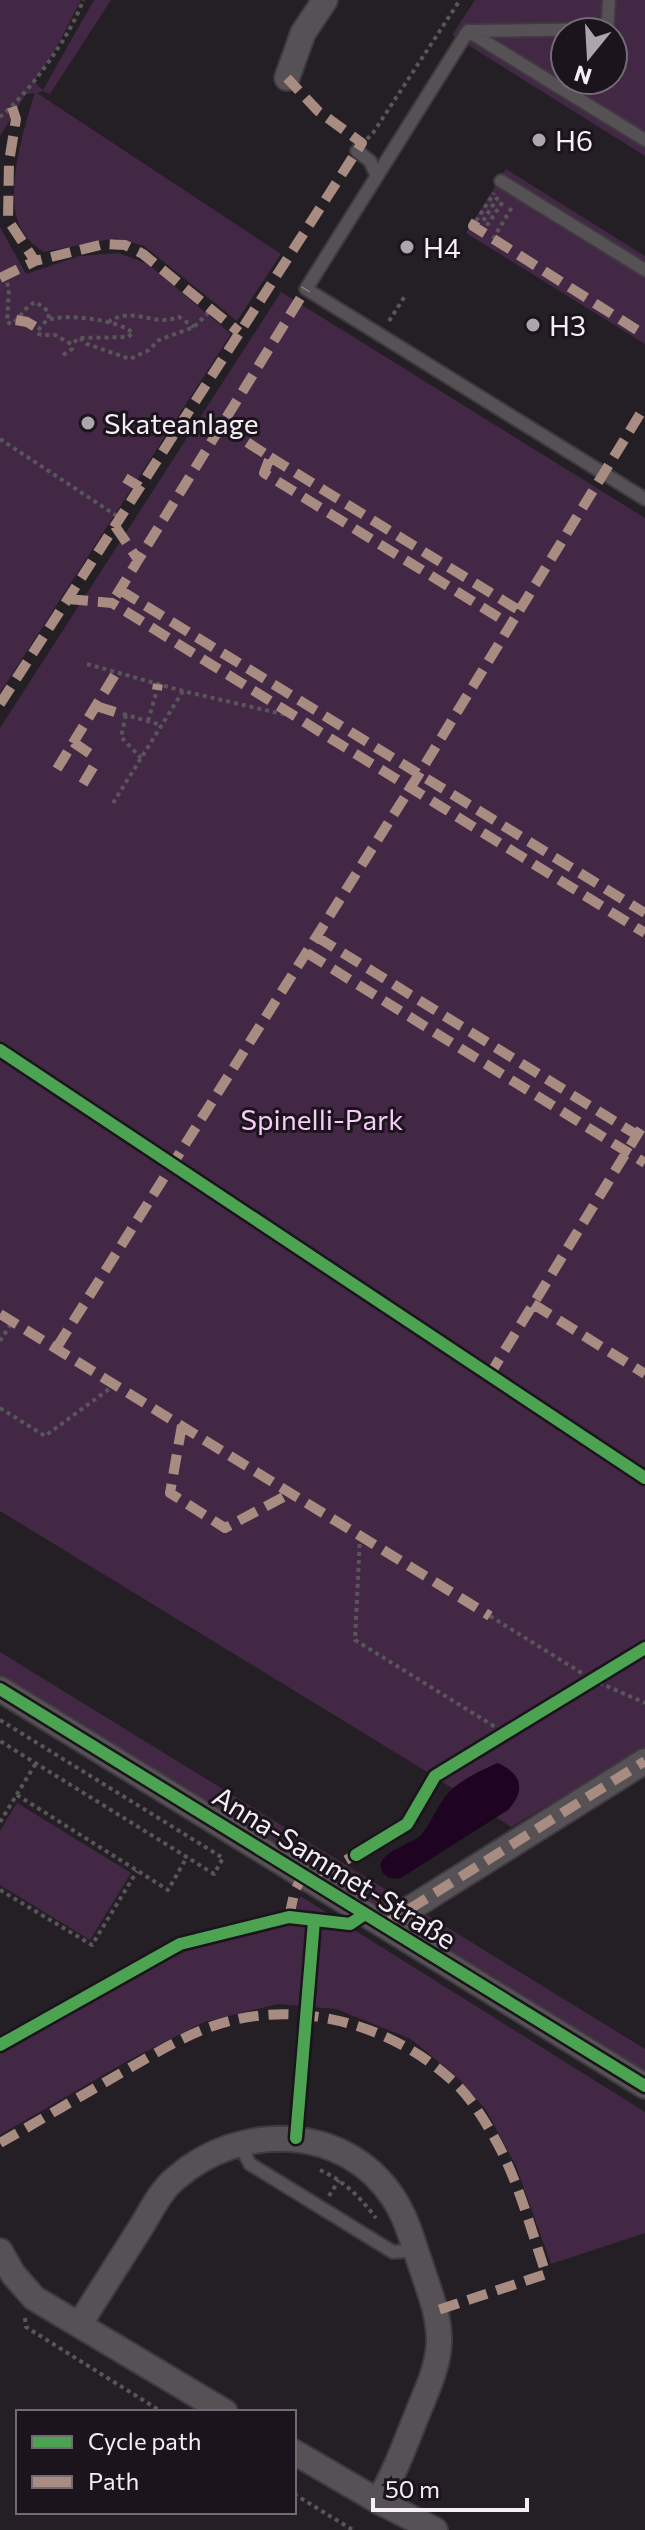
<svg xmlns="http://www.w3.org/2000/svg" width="645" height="2530" viewBox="0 0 645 2530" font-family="Commissioner,sans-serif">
<rect width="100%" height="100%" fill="#241f24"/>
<path fill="#422844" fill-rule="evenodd" d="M0,0H81L54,52L34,82L43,90L94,0H111L50,94L43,91L37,93L281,254L237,321L144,246L116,238L44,252C33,245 24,237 19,224C5,192 24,126 35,93L26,94L0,136Z
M475,0H645V156L452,35ZM565,32H613V80H565Z
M506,169L645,256V344L466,233Z
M0,227L26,274L80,256L118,253L148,264L231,334L0,693Z
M281,292L645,518V1748L511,1827L429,1773L0,1511V728Z
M0,1652L645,2049V2074L0,1678Z
M17,1803L131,1873L90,1940L0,1885V1831Z
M300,1896L645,2112V2233L551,2264L516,2166L486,2110L459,2079L411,2039L336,2009L278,2004L204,2022L131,2059L0,2135V2051L142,1970L207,1942L292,1923Z"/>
<path fill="#1f0422" d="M498,1763C522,1774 526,1790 508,1810L401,1878C394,1879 389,1879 384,1874C368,1854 413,1845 422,1834C432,1821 438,1804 449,1792C459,1781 485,1768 498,1763Z"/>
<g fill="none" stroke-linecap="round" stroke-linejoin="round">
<defs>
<path id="lane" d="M468,31L306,289L645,499
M468,31L645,140
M468,31L607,29
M607,32L609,0
M613,56L619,66
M357,151L370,161L377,176
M501,181L645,270
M239,2143L250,2164L393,2252L415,2250"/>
<path id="street" d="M287,78L303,33L325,0
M0,1689L645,2086
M384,1925L645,1761
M0,2251L13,2274L34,2298L225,2412
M79,2325C100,2292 120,2260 141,2227C151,2211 160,2191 176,2178C240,2122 345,2123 394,2199C407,2219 413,2243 421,2266C429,2290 440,2317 439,2343C438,2367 427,2390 418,2412C406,2442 395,2473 378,2501
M294,2452L378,2501L435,2530"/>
</defs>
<use href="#lane" stroke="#3f3a3f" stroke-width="16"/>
<use href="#street" stroke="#3f3a3f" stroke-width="28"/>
<path stroke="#595659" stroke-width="4" stroke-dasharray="4 4" stroke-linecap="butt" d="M0,117C29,93 71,36 83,0
M367,139L373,133L460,0
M498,197L483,221L488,224L504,200
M476,221L494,193
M493,239L512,207
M5,275L9,290L7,322L11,324C22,318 22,308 36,302L48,311L49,319
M389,321L405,296
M108,322C130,308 146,321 166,320C171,320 175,318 179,317L194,327
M80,338L87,344L130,359L149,350L159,340L194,327L212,309
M63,355L72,349L71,344L55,335H41L37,333C40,327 44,321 51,319C70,314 119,320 133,333L128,337L80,338L71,344
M0,439L120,518
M87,664L183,691L295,717
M123,714L161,725
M126,715L121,737L141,758
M148,721L157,690
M113,803L183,691
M0,1341L13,1321
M0,1408L45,1436L116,1384
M360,1536L355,1640L505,1733
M490,1616L593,1680L645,1703
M0,1720L223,1858L214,1874L0,1741
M17,1795L168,1890L187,1857
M0,1822L36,1763
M0,1890L92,1945L137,1871
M320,2170C344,2181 359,2196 376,2218
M329,2196L339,2180
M25,2318L26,2327L162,2412
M294,2494L353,2530"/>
<use href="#lane" stroke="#555155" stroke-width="12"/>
<use href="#street" stroke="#555155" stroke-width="24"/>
<path stroke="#a88b81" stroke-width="10" stroke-dasharray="20 10" stroke-linecap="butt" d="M12,107L16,119L9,162L8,220L35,261L104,244L125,245L143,254L239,332
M476,221L473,226L645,335
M0,278L35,261
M16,320L27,322L39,329
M222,426L270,457L264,473L511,625
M270,457L520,611
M125,478L140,487
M115,526L139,561
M120,590L645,913
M116,596L306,289
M68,599L112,603L645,933
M157,690L158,684
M0,704L362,143L318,111L287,78
M96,706L118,713
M73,742L92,755
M57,769L116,673
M83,784L98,759
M317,937L645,1140
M307,953L645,1163
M533,1304L645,1374
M0,1314L490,1616
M57,1347L411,787L645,406
M489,1376L645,1122
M182,1425L170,1493L225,1528L291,1493
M289,1917L295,1890L303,1876L330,1869L362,1851
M384,1925L645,1761
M0,2143C40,2120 81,2096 121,2073C151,2056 181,2037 213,2026C296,1997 392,2024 455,2083C469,2096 482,2116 491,2132C517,2175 530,2227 546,2274L435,2311"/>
<defs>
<path id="cycleway" d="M0,1050L645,1478
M0,1689L645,2086
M356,1855L407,1824L435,1776L645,1648
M0,2045L180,1944L289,1917L350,1924L365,1914
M296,2138L314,1921"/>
</defs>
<use href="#cycleway" stroke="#1c141d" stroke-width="17"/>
<use href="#cycleway" stroke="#4ca352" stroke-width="12"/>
</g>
<g fill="#aba6ac" stroke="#1c141d" stroke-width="3">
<circle cx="539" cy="140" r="8"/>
<circle cx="407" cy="247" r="8"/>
<circle cx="533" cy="325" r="8"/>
<circle cx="88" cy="423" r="8"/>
</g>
<g text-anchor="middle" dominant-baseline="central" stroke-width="6" stroke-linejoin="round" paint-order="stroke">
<g font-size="28" fill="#f4eef5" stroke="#1c141d" text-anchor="start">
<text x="555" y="140">H6</text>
<text x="423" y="247">H4</text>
<text x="549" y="325">H3</text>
<text x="104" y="423">Skateanlage</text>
</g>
<g font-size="28" fill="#f6ccf9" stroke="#1c141d">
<text x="322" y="1119">Spinelli-Park</text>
</g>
<g font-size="28" fill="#f4eef5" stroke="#1c141d">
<text transform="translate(335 1867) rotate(32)">Anna-Sammet-Straße</text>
</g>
</g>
<rect x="16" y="2410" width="280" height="104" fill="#1c141d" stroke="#726b73" stroke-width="2"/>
<rect x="32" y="2436" width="40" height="12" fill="#4ca352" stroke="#726b73" stroke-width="2"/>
<text x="88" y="2450" font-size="24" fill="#f4eef5">Cycle path</text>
<rect x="32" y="2476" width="40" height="12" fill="#a88b81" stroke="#726b73" stroke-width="2"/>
<text x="88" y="2490" font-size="24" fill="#f4eef5">Path</text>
<g transform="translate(589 56) rotate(198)"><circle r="38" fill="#1c141d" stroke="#726b73" stroke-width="2"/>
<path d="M0-6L14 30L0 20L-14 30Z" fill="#aba6ac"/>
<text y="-12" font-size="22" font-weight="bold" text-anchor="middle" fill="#f4eef5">N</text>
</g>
<path d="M373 2498v12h154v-12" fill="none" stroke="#f4eef5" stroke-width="4"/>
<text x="385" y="2498" font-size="24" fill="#f4eef5" stroke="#1c141d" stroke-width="6" paint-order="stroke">50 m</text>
</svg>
